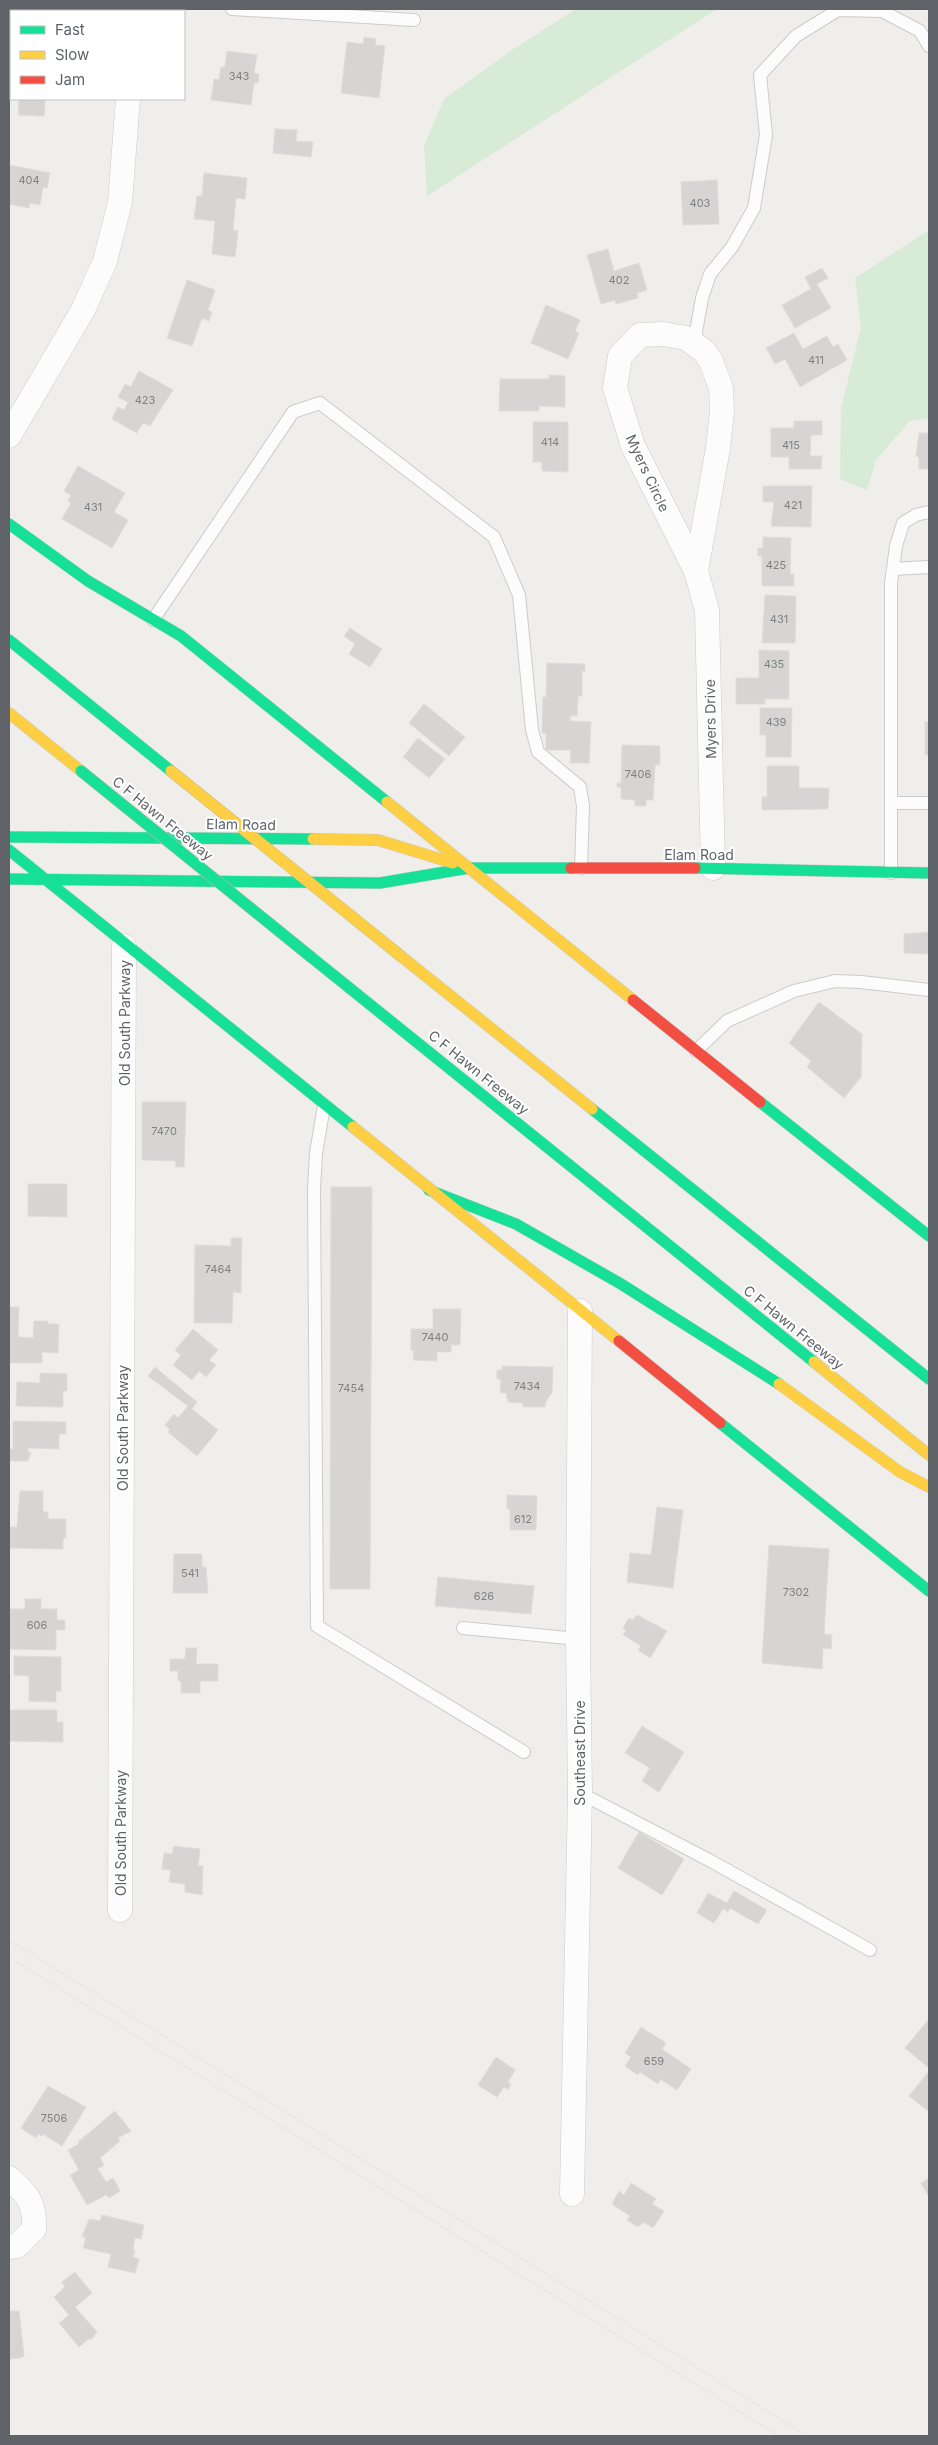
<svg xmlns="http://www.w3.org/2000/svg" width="938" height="2445" viewBox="0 0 938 2445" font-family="Inter,sans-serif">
<rect width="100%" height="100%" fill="#efeeea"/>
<path fill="#d8ebd6" d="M576,9H717L427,196L424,146L444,99L512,50Z
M929,230V418L910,421L876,460L867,490L840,479L841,408L861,327L855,278Z"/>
<path fill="#d6d5d3" stroke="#deddd9" d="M364,37L376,39L375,45L385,46L379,98L341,93L347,42L363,44Z
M227,51L257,55L254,73L259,74L258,83H254L251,105L211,100L214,79L219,80L221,67H225Z
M25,99L45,100L44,116L18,115L19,100Z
M275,129L297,130L296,141L313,142L311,157L273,153Z
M9,165L50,173L47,188L43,187L40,205L30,203L29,208L9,204Z
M204,173L247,178L245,199L236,198L233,230L238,231L235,257L212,254L215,221L194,219L197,196H202Z
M717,180L719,224L683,225L681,182Z
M608,249L614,271L639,263L647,290L637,293L638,298L616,304L615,300L601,304L587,255Z
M822,268L828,278L817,284L831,308L795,328L782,305L811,289L805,277Z
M187,280L215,290L208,310L212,312L209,321L202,318L192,346L167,338Z
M546,305L580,320L575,331L579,333L568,359L531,343Z
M794,333L803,349L827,336L833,347L838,344L847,360L800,387L785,359L775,364L766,348Z
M139,371L173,390L150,426L143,423L137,433L112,419L118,407L124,410L128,402L118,397L125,384L131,387Z
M549,375L565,376V407L539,406V411H499L500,379H549Z
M794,421H822V435H811L810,456H822L821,469H789V457H771V428H794Z
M533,422H568V472L542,471V462H533Z
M919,433H929V469H919V457L916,456Z
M78,466L125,493L114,512L128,520L112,548L62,519L71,503L68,501L71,495L64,491Z
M763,486H812L811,527L771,526L774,502H763Z
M763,537L791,538L790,574H794V586H762V556H758V548H763Z
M765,595L796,596L795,643H762Z
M350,628L382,649L370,667L349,654L355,644L344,636Z
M759,650L789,651V699H765V704H736V678H759Z
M547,663L585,664V671H582V696H578L577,716H570V721L591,722L589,763H570L571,750H546V733H542L543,697H546Z
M424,704L465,737L449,756L409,723Z
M760,708H792L791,757H766V735H760Z
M925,722H929V755H925Z
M418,738L445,759L429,778L403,757Z
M622,745L660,746V765H655L653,800H646V806H635V800L621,799V787H617V783H621Z
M767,766H799V788H829L828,809L762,810V797H767Z
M929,932V954L904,953V934Z
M819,1002L862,1034L861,1077L844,1098L807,1067L811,1061L789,1043Z
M142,1102H186L184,1167H175L176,1161L142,1160Z
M28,1184H67V1217L28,1216Z
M331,1187H372L370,1589H330Z
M231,1238H242L241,1293L233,1292L232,1323H194L195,1245L231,1246Z
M9,1307H19L18,1337L33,1338L34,1321H48V1324H59L58,1353L42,1352V1363H9Z
M433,1309H461L460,1345H451V1352H437V1361L413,1360L414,1351L411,1350V1329H433Z
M193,1329L218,1350L209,1360L216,1365L206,1377L199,1371L192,1380L173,1365L181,1355L175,1350Z
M502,1366L553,1367L552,1393L546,1401L545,1407H523V1403L508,1402L506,1393H500L501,1379H497V1370H502Z
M155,1367L197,1402L192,1409L218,1430L197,1456L168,1432L170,1430L165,1425L174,1414L178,1418L188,1406L148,1376Z
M40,1373L67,1374V1391H63V1407L16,1406L17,1382L40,1383Z
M13,1421L66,1422V1434H59V1449L28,1448V1452H31L28,1461H9V1449H13Z
M20,1491H43V1512H48V1519H66V1538H63V1549L9,1548V1527H17Z
M507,1495L537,1496L536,1530H510V1509H507Z
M657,1507L683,1510L673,1588L627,1582L630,1553L651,1555Z
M769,1545L829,1549L824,1634L832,1635L831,1649L823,1648L822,1669L762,1663Z
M174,1554H202V1567H206L208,1593H173Z
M438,1577L534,1586L531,1614L435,1606Z
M25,1599H41V1609H57V1620H65V1630H56V1650L9,1649V1609H25Z
M637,1615L667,1631L650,1658L638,1650L641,1646L623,1635L626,1630L623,1628L629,1618L633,1620Z
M186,1648H197L196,1664H218V1681H200V1693H181V1681H178V1671H170V1659H185Z
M14,1656L61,1657V1691H56V1702L29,1701V1676L14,1675Z
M10,1710H57V1722H63V1742L9,1741Z
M642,1726L684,1752L659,1792L642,1781L650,1768L625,1753Z
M639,1832L684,1859L662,1895L618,1868Z
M173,1846L200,1849L198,1866H203L202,1895L185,1892V1884L169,1882L171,1870L162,1869L164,1853L173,1854Z
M734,1891L767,1910L758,1924L730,1908L728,1912L723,1909L714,1923L697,1913L708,1893L727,1903Z
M929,2019V2068L905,2048Z
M641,2027L666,2043L662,2049L691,2069L677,2090L660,2079L658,2084L640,2072L638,2075L625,2066L631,2057L625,2053Z
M496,2057L515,2070L508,2082L511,2084L508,2090L504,2087L497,2097L478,2085Z
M929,2071V2112L909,2096Z
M48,2086L86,2107L62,2146L43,2134L42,2136L38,2134L36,2138L21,2128Z
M115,2111L131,2131L118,2138L120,2141L100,2158L104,2165L98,2169L106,2182L113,2178L120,2191L109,2198L106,2195L87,2205L70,2175L79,2170L68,2150L79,2144L78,2142Z
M929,2178V2197L921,2183Z
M631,2183L656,2199L652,2204L664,2211L653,2228L644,2222L638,2227L627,2220L630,2216L612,2204L619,2191L624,2195Z
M102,2215L144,2225L141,2239L135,2238L133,2249L135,2250L133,2257L139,2259L135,2273L108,2267L111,2254L83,2248L86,2237H82L89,2219L100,2221Z
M75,2272L92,2293L75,2307L97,2332L91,2340L90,2338L79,2347L59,2323L69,2315L54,2297L65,2287L62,2282Z
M9,2311H19L24,2356L20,2358L9,2359Z"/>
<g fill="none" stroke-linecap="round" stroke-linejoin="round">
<defs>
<path id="lane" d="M232,9L414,20
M694,343L702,298L710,274L732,247L754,208L766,135L760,75L796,36L838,10L882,11L920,31L929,46
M893,569L929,567
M153,620L293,412L320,403L494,537L519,595L532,730L538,752L580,787L583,806L581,868
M891,803H929
M891,873V583L896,546L903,523L916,515L929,512
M696,1051L727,1021L794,991L835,981L861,982L929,990
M324,1106L316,1153L314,1189L317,1626L524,1752
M463,1628L578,1639
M580,1793L709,1860L870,1950"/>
<path id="street" d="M131,11L132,9
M663,334L686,338L704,351L711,361L721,388L722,411L718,448L696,571L633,446L615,388L620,356L640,335Z
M9,436L83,310L105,261L120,202L128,99
M696,571L707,610L713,868
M120,1910L124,946
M9,2178C28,2195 35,2202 34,2229L17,2246L9,2247
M572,2194L580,1793L578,1639L580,1311"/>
<path id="fast" d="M9,524L88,581L181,636L387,802
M9,640L171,771
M9,837L313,839
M9,850L353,1127
M695,868L929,873
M9,879L380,883L469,868H571
M311,957L814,1362
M760,1102L929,1236
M592,1109L929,1379
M429,1190L516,1224L621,1284L779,1384
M720,1423L929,1591"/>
<path id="slow" d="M9,713L81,771
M387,802L633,1000
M313,839L378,840L453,863
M402,957L592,1109
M353,1127L619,1341
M814,1362L929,1455
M779,1384L900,1472L929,1487"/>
<path id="jam" d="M571,868H695
M633,1000L760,1102
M619,1341L720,1423"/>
</defs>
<use href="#lane" stroke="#cbcccc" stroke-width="14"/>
<use href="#street" stroke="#cbcccc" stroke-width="25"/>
<use href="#fast" stroke="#cacacb" stroke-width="12"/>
<use href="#slow" stroke="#cacacb" stroke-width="12"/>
<use href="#jam" stroke="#cacacb" stroke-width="12"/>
<use href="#lane" stroke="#fdfcfc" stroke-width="12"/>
<use href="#street" stroke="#fdfcfc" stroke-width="24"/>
<use href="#fast" stroke="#16e098" stroke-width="11"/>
<use href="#slow" stroke="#ffcf43" stroke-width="11"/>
<use href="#jam" stroke="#f24e42" stroke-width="11"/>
<path stroke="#e4e4e4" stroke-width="1" d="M9,1940L807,2436
M9,1957L779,2436"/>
<defs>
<path id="fast-bridge" d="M81,771L311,957"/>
<path id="slow-bridge" d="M171,771L402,957"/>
</defs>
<use href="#fast-bridge" stroke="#c8b996" stroke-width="12" stroke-linecap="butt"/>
<use href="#slow-bridge" stroke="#c8b996" stroke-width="12" stroke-linecap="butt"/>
<use href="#fast-bridge" stroke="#16e098" stroke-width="11"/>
<use href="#slow-bridge" stroke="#ffcf43" stroke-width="11"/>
</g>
<g text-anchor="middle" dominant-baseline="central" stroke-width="4" stroke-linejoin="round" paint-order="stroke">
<g font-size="11" fill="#7e8184">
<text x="239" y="76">343</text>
<text x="29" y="180">404</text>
<text x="700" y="203">403</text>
<text x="619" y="280">402</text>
<text x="816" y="360">411</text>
<text x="145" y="400">423</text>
<text x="550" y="442">414</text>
<text x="791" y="445">415</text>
<text x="793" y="505">421</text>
<text x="93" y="507">431</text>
<text x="776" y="565">425</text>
<text x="779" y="619">431</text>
<text x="774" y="664">435</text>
<text x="776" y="722">439</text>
<text x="638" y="774">7406</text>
<text x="164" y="1131">7470</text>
<text x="218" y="1269">7464</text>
<text x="435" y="1337">7440</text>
<text x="527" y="1386">7434</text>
<text x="351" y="1388">7454</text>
<text x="523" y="1519">612</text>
<text x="190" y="1573">541</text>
<text x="796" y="1592">7302</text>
<text x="484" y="1596">626</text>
<text x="37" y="1625">606</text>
<text x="654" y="2061">659</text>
<text x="54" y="2118">7506</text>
</g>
<g font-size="14" fill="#5f6368" stroke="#fff">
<text transform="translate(648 473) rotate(65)">Myers Circle</text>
<text transform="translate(710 719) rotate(-91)">Myers Drive</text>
<text transform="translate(163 818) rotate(39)">C F Hawn Freeway</text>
<text transform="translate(241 824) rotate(1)">Elam Road</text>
<text x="699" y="854">Elam Road</text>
<text transform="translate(124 1023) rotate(-90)">Old South Parkway</text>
<text transform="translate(479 1072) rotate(39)">C F Hawn Freeway</text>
<text transform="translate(794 1327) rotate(39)">C F Hawn Freeway</text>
<text transform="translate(122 1428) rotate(-90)">Old South Parkway</text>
<text transform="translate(579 1753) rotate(-90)">Southeast Drive</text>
<text transform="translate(120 1833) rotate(-90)">Old South Parkway</text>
</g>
</g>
<rect width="938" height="2445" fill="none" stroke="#5f6368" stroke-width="20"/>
<rect x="10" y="10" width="175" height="90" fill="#ffffff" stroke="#bfc1c3"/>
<rect x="20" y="26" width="25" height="8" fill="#16e098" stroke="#bfc1c3"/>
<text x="55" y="35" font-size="15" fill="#5f6368">Fast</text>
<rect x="20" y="51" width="25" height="8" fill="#ffcf43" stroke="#bfc1c3"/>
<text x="55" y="60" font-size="15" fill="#5f6368">Slow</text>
<rect x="20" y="76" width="25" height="8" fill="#f24e42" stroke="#bfc1c3"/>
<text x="55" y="85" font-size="15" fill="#5f6368">Jam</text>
</svg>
